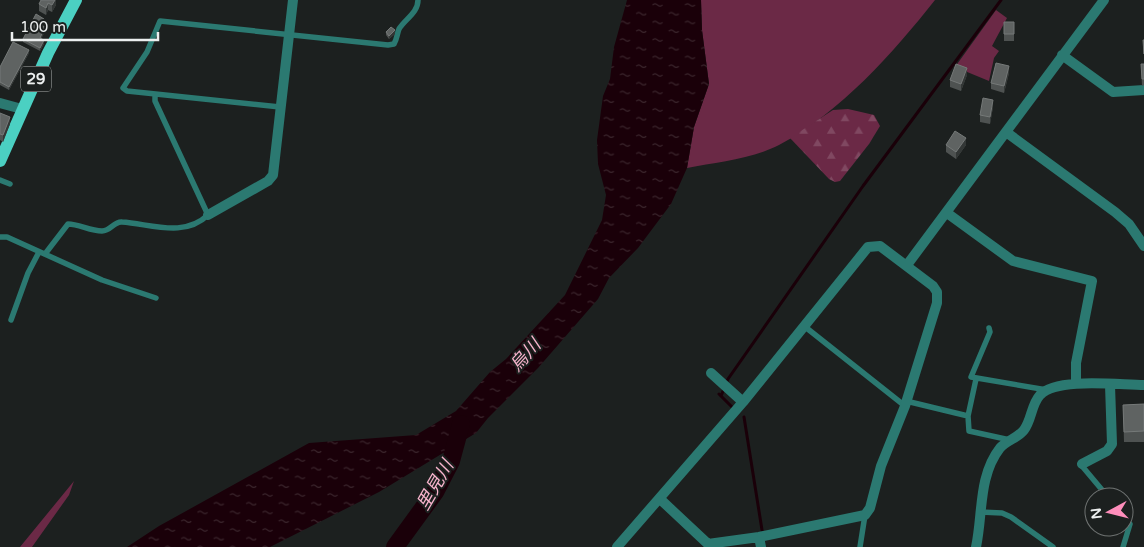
<svg xmlns="http://www.w3.org/2000/svg" width="1144" height="547" viewBox="0 0 1144 547" font-family="'Varela Round','Noto Sans JP',sans-serif">
<defs>
<pattern id="forest-firs" width="22" height="20" patternUnits="userSpaceOnUse" patternTransform="scale(1.25)"><rect width="22" height="20" fill="#6b2946"/><path d="M5 1l3.5 6h-7zM16 11l3.5 6h-7z" fill="#804861"/></pattern>
<pattern id="water-ripples" width="26" height="14" patternUnits="userSpaceOnUse" patternTransform="scale(1.25)"><rect width="26" height="14" fill="#1a0009"/><path d="M2 4q2-2 4 0t4 0M15 11q2-2 4 0t4 0" fill="none" stroke="#3b262d"/></pattern>
</defs>
<rect width="100%" height="100%" fill="#1c201f"/>
<path fill="#6b2946" d="M701,0H935C893,53 840,113 779,145C752,159 717,162 687,168L694,127L709,84L702,30Z
M996,10L1007,18L992,46L999,51L994,58L989,81L955,67Z
M74,481L69,495L32,547H20Z"/>
<path fill="url(#forest-firs)" d="M848,109L874,115L880,126L869,144L840,181L835,182L829,179L790,138L833,110Z"/>
<path fill="url(#water-ripples)" d="M627,0H701L702,30L709,84L694,127L687,168L671,204L638,248L609,278L598,299L538,368L488,418L476,433L379,492L270,547H127L159,526L309,443L416,435L456,411L490,372L506,359L565,295L602,220L606,195L598,164L597,140L603,96L610,79L614,47Z"/>
<g fill="none" stroke-linecap="round" stroke-linejoin="round">
<path stroke="#1a0009" stroke-width="3" d="M719,394L732,407
M721,396L728,379L863,186L1001,0
M744,417L762,530"/>
<path stroke="#1a0009" stroke-width="18" d="M395,547L435,492L451,461L461,424"/>
<path stroke="#2b7971" stroke-width="5.5" d="M280,107L127,91L123,88L147,52L160,21L388,45L394,44C397,39 397,34 399,29C405,19 418,13 418,0
M0,180L10,184
M0,237H7L102,280L156,298
M45,254L68,224C79,224 90,231 102,231C111,231 114,221 122,222C151,224 184,238 208,215L155,101V95
M11,320L28,273L39,252
M804,326L905,406
M989,328L990,332L971,377L1047,390
M976,379L968,416L969,431L1010,440
M906,401L968,416
M1082,464V466L1108,497
M980,512L1002,513L1011,517L1053,547
M860,547L865,515
M1123,547L1130,524L1124,517"/>
<path stroke="#2b7971" stroke-width="10" d="M1062,55L1113,92L1144,90
M0,103L22,109
M1006,132L1115,212L1129,224L1144,246
M947,213L1013,261L1092,281L1076,363V383
M208,215L268,181L273,175L293,0
M907,265L1104,0
M711,373L743,402
M1082,464L1107,451L1112,444L1110,385
M759,537L761,547
M617,547L743,402L868,247L880,246L933,286L937,292V303L905,406L881,466L870,508L865,515L759,537L708,544L660,499
M976,547C983,515 978,476 1000,448C1007,440 1018,438 1024,430C1032,419 1031,405 1040,395C1057,377 1119,385 1144,385"/>
<path stroke="#4bd0c2" stroke-width="12" d="M0,161L48,53L76,0"/>
</g>
<path fill="#4e5251" d="M56,0V5L52,12L48,10L46,15L39,11V4Z
M44,22L42,26L45,31L41,39L44,44L40,51L23,42V39Z
M1004,22H1014V41H1004Z
M386,32L395,34L389,39L386,35Z
M29,53L9,90L0,85V67Z
M1141,64H1144V85L1142,86Z
M1009,73L1004,93L991,89V83Z
M967,75L961,91L950,87V80Z
M993,107L990,124L980,122V115Z
M0,113L10,124L3,142L0,140Z
M946,145H966L956,159L946,152Z
M1144,404V442H1124L1123,405Z"/>
<path fill="#333736" d="M55,0H56V5L52,12V5Z
M48,3V10L46,15V8Z
M45,27V31L40,41V38Z
M395,30V34L389,39V36Z
M44,40V44L40,51V48Z
M29,50V53L9,90V87Z
M1009,66V73L1004,93V86Z
M967,68V75L961,91V84Z
M993,100V107L990,124V117Z
M10,117V124L3,142V135Z
M966,138V145L956,159V152Z"/>
<path fill="#5f6362" stroke="#757978" d="M41,0H55L52,5L48,3L46,8L39,4Z
M36,14L44,19L41,25L45,27L40,38L44,40L40,48L23,39Z
M1004,22H1014V34H1004Z
M391,27L395,30L389,36L386,32Z
M1143,40H1144V54Z
M13,42L29,50L9,87L0,82V67Z
M996,63L1009,66L1004,86L991,83Z
M956,64L967,68L961,84L950,80Z
M1141,64H1144V79H1142Z
M983,98L993,100L990,117L980,115Z
M0,113L10,117L3,135L0,134Z
M955,131L966,138L956,152L946,145Z
M1144,404V431L1124,432L1123,405Z"/>
<g text-anchor="middle" dominant-baseline="central" stroke-width="4" stroke-linejoin="round" paint-order="stroke">
<rect fill="#1c201f" stroke="#aeb1b1" stroke-width="1" x="21" y="66.5" width="30" height="25" rx="4"/>
<g font-size="15" font-weight="bold" fill="#ecefef">
<text x="36" y="79">29</text>
</g>
<g font-size="18" font-style="italic" fill="#f8b4cd" stroke="#1c201f">
<text transform="translate(525 355) rotate(-48)">烏川</text>
<text transform="translate(435 485) rotate(-60)">里見川</text>
</g>
</g>
<g transform="translate(1109 512) rotate(263)"><circle r="24" fill="#1c201f" stroke="#6f7372"/>
<path d="M0-4L9 19L0 12L-9 19Z" fill="#fe8ebb"/>
<text y="-8" font-size="14" font-weight="bold" text-anchor="middle" fill="#ecefef">N</text>
</g>
<path d="M12 32v8h146v-8" fill="none" stroke="#ecefef" stroke-width="2.5"/>
<text x="20" y="32" font-size="15" fill="#ecefef" stroke="#1c201f" stroke-width="4" paint-order="stroke">100 m</text>
</svg>
